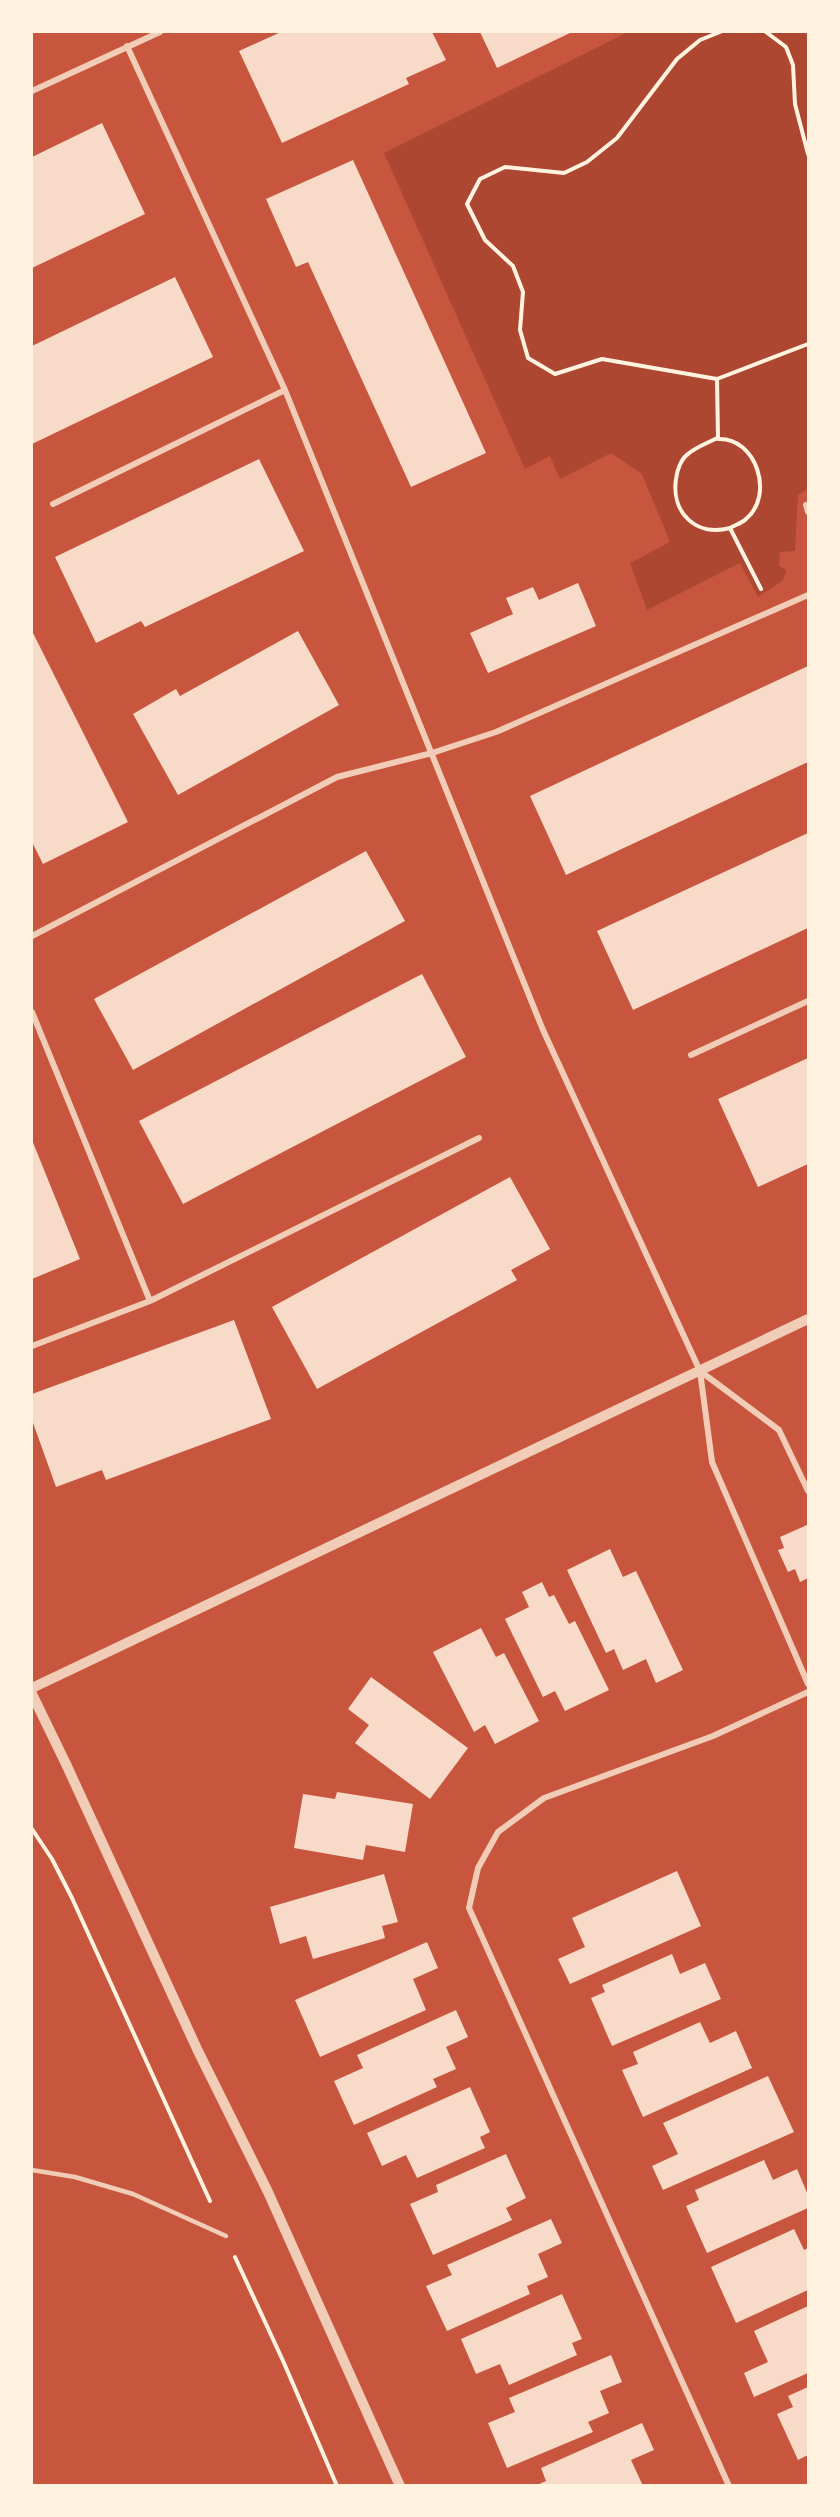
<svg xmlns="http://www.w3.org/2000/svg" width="840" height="2517" viewBox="0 0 840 2517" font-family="Spectral,serif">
<rect width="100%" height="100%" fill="#c8553d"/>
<path fill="#ae4732" d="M628,32H805L808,40V489L798,495L795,551L780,552L779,566L787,570L782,581L758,597L740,563L647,610L630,563L670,542L642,474L611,453L560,479L550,456L525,469L384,153Z"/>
<path fill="#f7dbc8" d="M281,32H432L446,60L406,78L409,84L282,143L239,51Z
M480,32H572L497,68Z
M102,123L145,214L32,268V157Z
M353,160L486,453L411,487L308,262L296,267L266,199Z
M175,277L213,357L32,444V346Z
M259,459L304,551L145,627L141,621L96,643L55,557Z
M578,583L596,626L488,673L470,633L513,614L506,598L533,587L539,600Z
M32,631L128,822L43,864L32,842Z
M298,631L339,705L178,795L133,714L176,689L180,696Z
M808,666V762L566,875L530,796Z
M808,833V928L633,1010L597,931Z
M366,851L405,921L133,1070L94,999Z
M422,974L466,1057L183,1204L139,1121Z
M808,1058V1164L758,1187L718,1099Z
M32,1140L80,1259L32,1279Z
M510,1177L550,1249L511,1270L517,1280L317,1389L272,1307Z
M234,1320L271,1419L106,1480L102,1470L56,1487L32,1420V1394Z
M807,1525L808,1578L800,1582L795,1569L788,1572L778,1550L784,1548L780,1537Z
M610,1549L623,1577L636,1571L683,1670L656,1683L646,1659L623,1670L614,1649L606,1653L567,1570Z
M542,1582L549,1597L554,1595L569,1624L575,1621L609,1690L565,1711L555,1691L543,1697L505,1619L529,1607L522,1592Z
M481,1628L496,1657L504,1653L539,1721L495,1744L485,1725L474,1732L433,1652Z
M371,1677L468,1748L430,1799L355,1743L369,1725L348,1709Z
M337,1792L413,1804L405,1852L366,1845L363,1860L294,1848L303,1794L335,1799Z
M677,1871L701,1926L570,1984L558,1959L585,1947L572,1918Z
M384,1874L398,1922L382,1926L385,1938L313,1959L306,1936L280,1944L270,1907Z
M427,1942L438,1968L413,1979L426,2010L320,2057L295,2000Z
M672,1954L680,1974L705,1963L721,1999L612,2046L591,1998L605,1992L602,1985Z
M456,2010L468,2037L446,2047L456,2069L433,2079L437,2087L354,2125L334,2081L363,2068L357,2055Z
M700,2022L710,2043L736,2031L752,2068L643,2117L622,2070L638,2064L633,2052Z
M768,2076L794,2132L663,2190L652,2166L678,2154L663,2123Z
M470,2087L490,2132L480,2137L485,2148L417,2178L406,2155L382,2166L367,2133Z
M506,2154L526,2198L506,2208L512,2220L433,2255L410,2204L438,2192L436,2185Z
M764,2160L773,2180L797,2169L808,2195V2208L707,2253L686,2206L699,2200L695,2190Z
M551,2219L562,2243L538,2254L548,2277L527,2286L530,2294L447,2331L426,2286L452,2275L447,2265Z
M794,2229L804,2250L808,2248V2290L736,2323L711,2267Z
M562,2294L582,2339L572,2343L577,2355L509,2385L500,2364L476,2374L461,2339Z
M808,2306V2373L754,2397L744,2373L768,2362L754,2331Z
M611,2355L622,2382L600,2391L609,2413L588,2422L593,2432L507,2468L488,2423L515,2412L509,2398Z
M808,2387V2455L798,2460L777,2414L793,2407L788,2396Z
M642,2423L654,2450L631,2460L643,2486H535L546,2481L541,2468Z"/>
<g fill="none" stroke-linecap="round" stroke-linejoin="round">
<path stroke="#fff3e0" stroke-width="4" d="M720,32L700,40L677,59L617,138L587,162L564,173L505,167L480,179L467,204L485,240L513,266L523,292L520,330L528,358L555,374L602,359L717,379L808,344
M766,32L786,47L793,65L795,104L808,154
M717,379L718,439C756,437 775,495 746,519C742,523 735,525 730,528L761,589
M717,438C708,443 696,447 688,454C681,459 677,470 676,479C671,513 696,537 730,528
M32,1829L52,1859L72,1898L210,2201
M235,2257L284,2363L337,2486"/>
<path stroke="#f1ccb7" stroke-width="4.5" d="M32,2170L75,2177L133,2194L226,2236"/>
<path stroke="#f1ccb7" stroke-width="6" d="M127,46L285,390L543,1030L700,1371L712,1462L808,1684
M32,91L160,32
M53,504L285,390
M806,505L808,512
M32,936L337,777L432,753L496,732L808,595
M32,1012L150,1301
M691,1055L808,1001
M32,1346L150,1301L479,1138
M700,1371L779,1430L808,1491
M729,2486L469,1908L478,1868L498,1832L544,1798L713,1736L808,1692"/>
<path stroke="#f1ccb7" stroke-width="10" d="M32,1688L808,1319
M32,1694L66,1764L198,2051L268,2192L400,2486"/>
</g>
<rect width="840" height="2517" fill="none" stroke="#fff3e0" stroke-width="66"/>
</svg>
